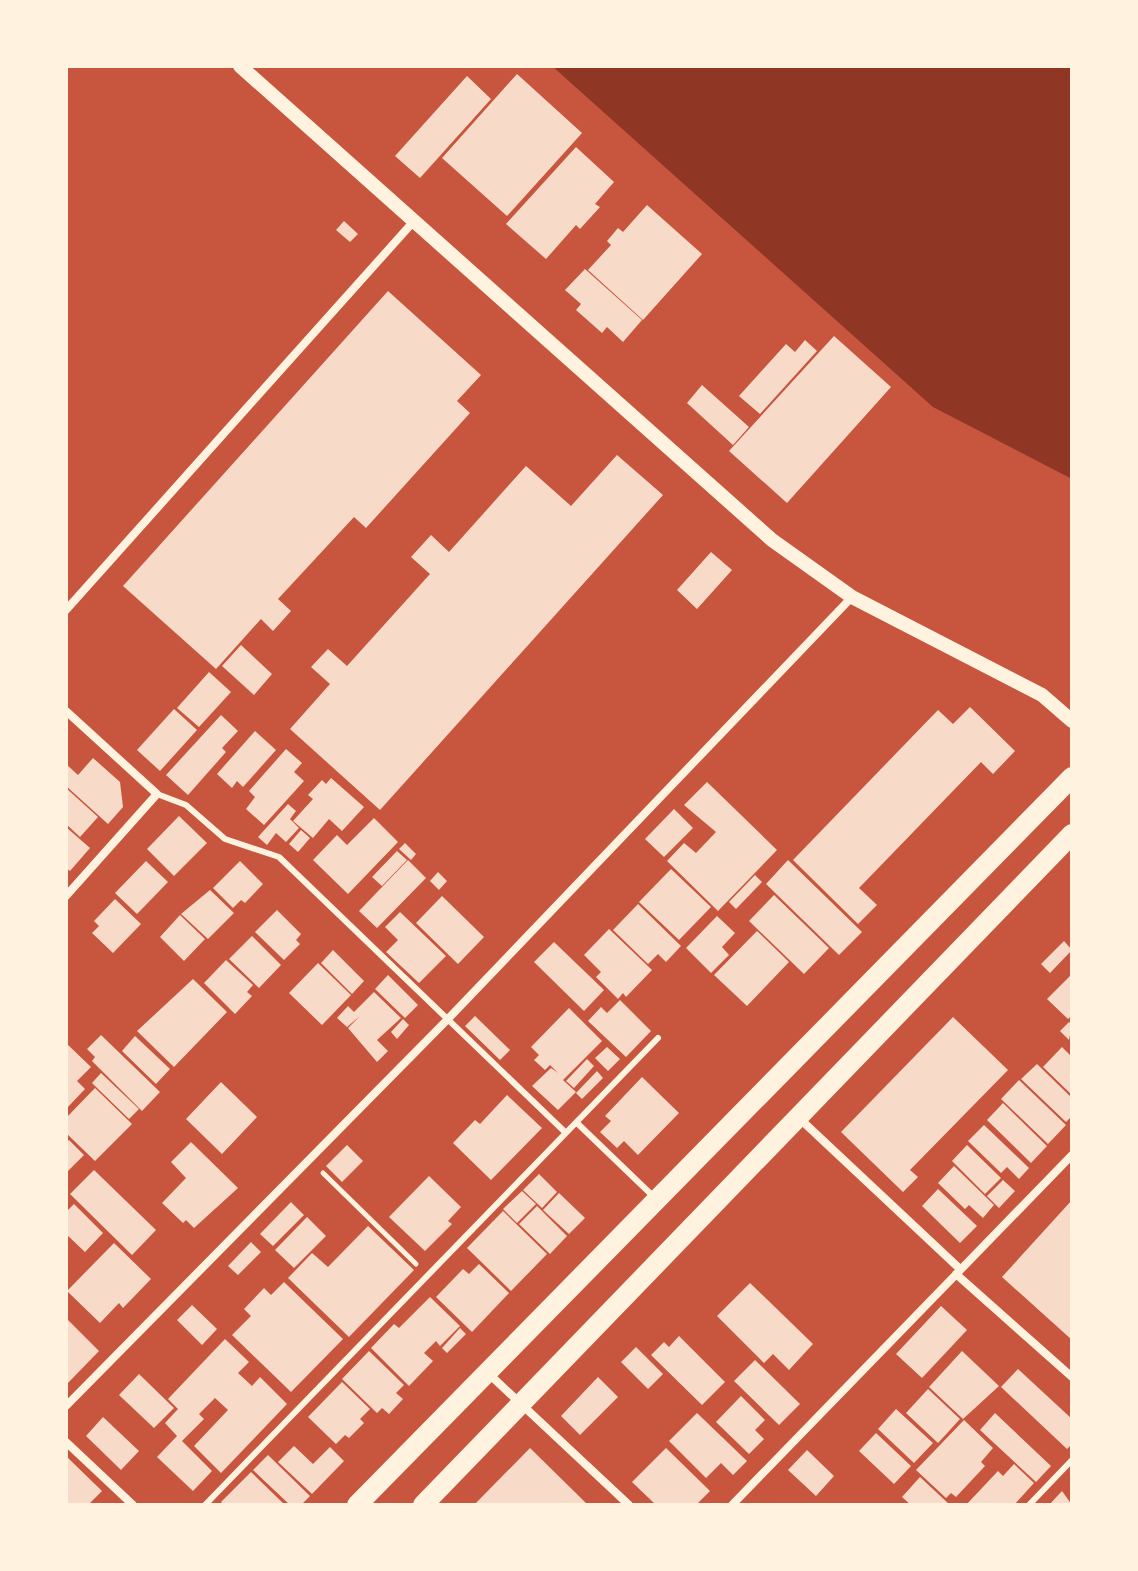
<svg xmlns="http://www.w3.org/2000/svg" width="1138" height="1571" viewBox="0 0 1138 1571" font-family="Figtree,sans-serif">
<rect width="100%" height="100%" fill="#c8553d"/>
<path fill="#8f3625" d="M552,66H1072V479L933,407Z"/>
<path fill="#f7dbc8" d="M517,74L582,133L507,216L442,158Z
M467,76L491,99L420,178L395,156Z
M576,147L614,182L595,204L600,207L580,229L576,225L546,259L506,224Z
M647,205L702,254L643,320L588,270L611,245L607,241L618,228L623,232Z
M344,221L358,234L350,242L336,230Z
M585,269L642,320L623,342L607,327L602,333L576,310L581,304L565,290Z
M388,291L481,375L457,401L470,413L366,528L354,517L278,599L291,611L273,631L261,619L216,669L123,586Z
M834,336L891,387L787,503L729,451Z
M805,340L817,351L760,414L739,396L786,344L795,352Z
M702,385L749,427L733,445L687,403Z
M617,455L663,495L380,810L290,729L330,684L311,667L328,649L347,666L430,574L411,557L431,535L449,552L526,466L571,506Z
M711,552L732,570L697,609L677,590Z
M241,645L272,674L254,695L222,666Z
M209,672L231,692L199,727L177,708Z
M970,707L1015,751L993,774L981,762L859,888L877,905L858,924L793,860L938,710L953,724Z
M174,709L197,730L160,771L137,750Z
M221,715L238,731L222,748L226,752L188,795L166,775Z
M255,731L276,750L243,787L237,781L232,788L217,774Z
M286,749L302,763L294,772L304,781L264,825L246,809L255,797L249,791Z
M93,758L120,782L123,807L108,824L66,786V764L78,775Z
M331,778L364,807L342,831L329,819L313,838L293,821L313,799L308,795L322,780L326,784Z
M707,782L777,850L718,911L667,861L684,843L696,853L716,832L684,805Z
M66,788L98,817L80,837L66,824Z
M288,804L296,811L290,819L299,828L286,842L276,833L267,845L258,837Z
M674,809L693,828L664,857L645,839Z
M179,816L207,843L174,876L147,849Z
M374,818L398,842L348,894L313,860L337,835L347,845Z
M66,827L90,848L70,871L66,868Z
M301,830L310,838L298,852L289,844Z
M405,843L416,854L411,860L399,849Z
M397,851L407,860L382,886L372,877Z
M408,860L426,878L377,928L359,911Z
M788,860L862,932L839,955L766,884Z
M146,861L168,882L137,914L115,893Z
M240,861L263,884L245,903L241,900L233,908L213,888Z
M671,869L711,907L679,940L639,902Z
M438,872L447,881L439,890L430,881Z
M755,875L762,882L736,909L729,902Z
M210,890L234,913L208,939L181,914Z
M774,895L829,948L804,974L749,921Z
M442,896L484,937L458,964L416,923Z
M115,899L141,924L113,953L92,933L99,926L94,921Z
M638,904L681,946L666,962L658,954L648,964L613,930Z
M277,910L301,934L296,940L300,944L284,960L255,932Z
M400,912L446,956L419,983L386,952L398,940L385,927Z
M180,915L205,939L184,961L160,937Z
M717,916L735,933L722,947L729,955L711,973L686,948Z
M609,929L652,970L626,997L623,993L618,999L596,977L601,972L584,955Z
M757,931L789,962L747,1006L714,975Z
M252,936L281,965L259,988L229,959Z
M1064,941L1072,950L1050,973L1041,964Z
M554,942L604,990L584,1011L534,962Z
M333,950L364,981L352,994L321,963Z
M226,960L253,985L247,992L252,996L235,1014L204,983Z
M318,963L351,995L322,1025L289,993Z
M1072,974V1015L1068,1019L1047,999Z
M388,975L418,1005L405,1018L375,989Z
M193,979L227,1012L174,1067L137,1031Z
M374,992L401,1018L377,1040L388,1051L377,1062L348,1028L360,1016L347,1027L337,1018L348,1006L354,1012Z
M620,1000L651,1031L626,1057L588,1021L601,1007L607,1013Z
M569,1008L602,1041L563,1080L576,1092L558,1110L532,1086L551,1068L558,1073L550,1065L545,1070L534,1060L539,1055L531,1047Z
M475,1016L510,1050L500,1060L465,1026Z
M953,1017L1008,1070L910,1170L918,1177L903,1192L841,1132Z
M403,1019L409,1025L397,1039L391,1032Z
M1069,1022L1072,1025L1069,1040L1060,1031Z
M101,1035L160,1092L142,1111L92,1061L95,1057L87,1049Z
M135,1036L170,1069L156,1084L122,1051Z
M66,1043L91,1067L77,1081L85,1089L66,1109Z
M607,1047L620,1059L608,1071L595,1058Z
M1062,1047L1072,1057V1095L1043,1067Z
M587,1059L594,1066L574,1088L566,1081Z
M1037,1064L1072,1098V1116L1066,1122L1021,1079Z
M597,1071L603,1078L582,1099L576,1093Z
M101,1073L139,1109L129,1119L92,1083Z
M642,1077L679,1113L638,1155L624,1141L617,1148L600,1132L611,1121L605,1116Z
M1019,1080L1066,1125L1048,1144L1001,1099Z
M221,1082L257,1117L222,1154L186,1119Z
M95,1088L132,1124L95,1161L66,1133V1118Z
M507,1095L542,1128L491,1180L453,1143L475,1120L480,1124Z
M1003,1103L1047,1146L1031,1163L987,1120Z
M984,1125L1029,1168L1019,1179L1007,1167L1001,1173L968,1141Z
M69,1140L84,1155L66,1173V1143Z
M191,1142L238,1188L194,1228L186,1220L183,1223L162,1203L186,1178L171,1162Z
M347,1145L363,1161L342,1182L326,1166Z
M967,1145L1001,1178L985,1194L952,1161Z
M954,1166L994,1205L983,1218L969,1205L965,1209L938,1183Z
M94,1170L156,1230L132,1255L70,1194Z
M539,1174L557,1192L542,1208L523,1190Z
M429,1176L461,1207L448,1221L452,1224L425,1251L389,1217Z
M1003,1180L1015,1191L999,1208L987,1196Z
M938,1189L977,1226L960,1243L922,1206Z
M522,1191L536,1204L517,1223L503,1209Z
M559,1193L585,1218L569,1234L543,1210Z
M1072,1200V1340L1002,1277Z
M291,1202L304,1215L273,1246L260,1234Z
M74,1204L103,1233L85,1252L66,1234V1212Z
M537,1206L567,1236L550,1254L519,1224Z
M503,1211L547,1254L511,1291L467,1248Z
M307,1217L326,1236L294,1268L275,1250Z
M368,1226L414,1270L349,1337L288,1278L312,1253L328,1267Z
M251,1242L261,1252L238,1275L228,1266Z
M114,1243L151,1279L123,1308L119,1303L100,1323L67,1291Z
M479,1264L509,1293L472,1332L436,1297L463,1269L469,1274Z
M284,1282L343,1339L291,1392L232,1335L251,1316L244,1309L264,1288L271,1295Z
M750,1283L813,1344L789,1370L773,1354L764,1363L717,1316Z
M430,1297L460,1326L440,1346L436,1341L424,1353L433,1361L409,1386L371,1348L394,1324L399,1328Z
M192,1305L217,1329L202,1345L177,1320Z
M941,1306L967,1330L922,1378L896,1354Z
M66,1318L99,1351L66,1385Z
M460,1328L466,1334L447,1353L442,1348Z
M679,1336L725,1382L702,1405L651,1355L664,1342L669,1347Z
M225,1339L249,1362L238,1373L252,1386L260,1377L287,1404L221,1473L194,1446L228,1410L215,1398L199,1414L204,1419L182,1441L212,1471L193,1491L157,1457L177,1436L165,1423L178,1409L168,1399Z
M636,1347L663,1374L648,1389L621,1362Z
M369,1351L404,1385L396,1393L403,1399L389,1414L382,1408L377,1413L342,1379Z
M962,1351L999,1386L963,1419L929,1387Z
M755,1360L800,1404L779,1425L734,1381Z
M1018,1369L1072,1419V1444L1067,1449L1001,1387Z
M139,1374L174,1408L154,1428L119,1395Z
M598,1377L618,1397L580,1435L561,1416Z
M342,1382L370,1409L360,1419L364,1423L349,1438L345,1435L336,1444L308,1417Z
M928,1389L960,1419L938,1443L906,1413Z
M741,1396L765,1420L755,1430L764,1439L749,1454L716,1422Z
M896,1409L933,1443L914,1463L878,1429Z
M697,1413L747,1461L733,1475L721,1463L706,1478L669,1441Z
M995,1413L1051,1466L1036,1482L980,1430Z
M103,1417L139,1451L121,1470L86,1436Z
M964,1420L993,1448L981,1462L985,1466L956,1497L951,1493L946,1498L916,1470Z
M876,1433L911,1466L894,1484L859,1451Z
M294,1446L313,1464L330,1447L344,1461L312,1494L278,1462Z
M530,1448L588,1505H474Z
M666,1448L710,1491L696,1505H656L632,1482Z
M807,1450L834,1476L816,1496L788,1470Z
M268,1455L310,1496L301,1505H290L253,1470Z
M66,1456L102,1491L88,1505H66Z
M1014,1464L1034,1483L1014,1505H966L998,1471L1003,1476Z
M251,1472L285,1505H224L221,1502Z
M920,1477L950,1505H911L902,1497Z
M1062,1491L1072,1505H1049Z"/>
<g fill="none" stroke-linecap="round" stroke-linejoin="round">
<path stroke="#fff3e0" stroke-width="5" d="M323,1173L416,1264"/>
<path stroke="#fff3e0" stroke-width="6" d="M157,794L186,805L225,839L279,857L566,1133
M577,1123L655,1198
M205,1505L658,1038
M1029,1505L1072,1460"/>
<path stroke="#fff3e0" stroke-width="8" d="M66,610L414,221
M66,711L157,794L66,896
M799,1118L960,1269
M956,1274L1072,1377
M489,1374L629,1505
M66,1406L446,1021L852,597
M66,1442L133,1505
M732,1505L1072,1155"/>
<path stroke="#fff3e0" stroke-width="14" d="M240,66L772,540L852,597L1042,695L1072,721"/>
<path stroke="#fff3e0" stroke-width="20" d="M357,1505L1072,777
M423,1505L1072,834"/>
</g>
<rect width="1138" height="1571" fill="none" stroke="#fff3e0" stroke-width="136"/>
</svg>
